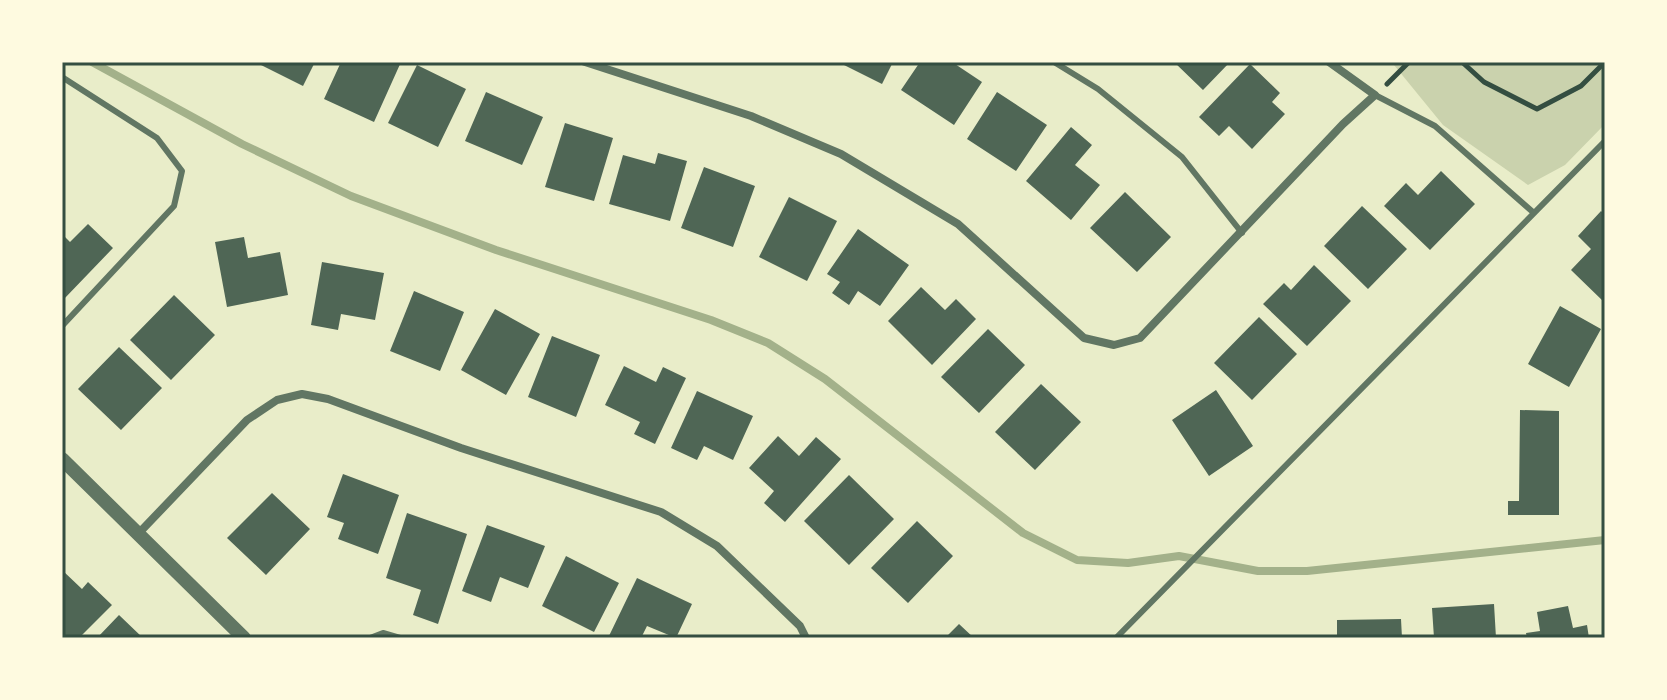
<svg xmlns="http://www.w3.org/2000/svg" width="1667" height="700" viewBox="0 0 1667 700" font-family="Rubik,sans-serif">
<rect width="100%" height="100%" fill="#e9edc9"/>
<path fill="#cad2ad" d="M1329,62H1605V124L1565,165L1528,185L1443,125L1394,65Z"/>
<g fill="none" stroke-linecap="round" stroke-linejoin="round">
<path stroke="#a3b18a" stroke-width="8" d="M92,62L242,144L351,196L496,250L711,320L768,343L825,379L1023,533L1077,560L1128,563L1179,556L1258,571H1307L1605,540"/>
</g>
<path fill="#4f6655" d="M255,62H315L303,86Z
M341,62H401L374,122L324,99Z
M838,62H893L882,84Z
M920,62H952L982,82L954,125L901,90Z
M1174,62H1230L1203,90Z
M1250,64L1280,93L1272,102L1285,114L1252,149L1229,126L1219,136L1199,117Z
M417,65L466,89L438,147L388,123Z
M486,92L543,117L522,165L465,141Z
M997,92L1047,125L1016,171L967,139Z
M565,123L613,138L594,201L545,187Z
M1071,127L1092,145L1075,165L1100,185L1071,220L1026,181Z
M658,153L687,161L670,221L609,204L623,155L655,164Z
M704,167L755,186L733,247L681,228Z
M1441,171L1475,204L1430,250L1384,206L1406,183L1418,195Z
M1125,192L1171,237L1137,272L1090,228Z
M789,197L837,221L807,281L759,257Z
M1362,206L1407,249L1368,289L1324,246Z
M1601,211L1605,215V303L1571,270L1591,249L1578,236Z
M88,224L113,248L64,299L62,234L70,242Z
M858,229L909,265L880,306L858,291L849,305L832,293L840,282L827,274Z
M244,237L248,258L280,252L288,295L227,307L215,242Z
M322,262L384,273L375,320L341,314L338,330L311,325Z
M1314,265L1351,301L1307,346L1263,304L1284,283L1291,290Z
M921,287L945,310L956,299L976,319L932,365L888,321Z
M414,291L464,312L440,371L390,351Z
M174,295L215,335L171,380L130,340Z
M1560,306L1601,329L1569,387L1528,364Z
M495,309L540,334L506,395L461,370Z
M1259,317L1297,354L1252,400L1214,363Z
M988,329L1025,365L979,413L941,377Z
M552,336L600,355L576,417L528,397Z
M119,347L162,388L121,430L78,389Z
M624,366L656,382L663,367L686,378L655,444L634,434L640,422L605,405Z
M1041,384L1081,422L1035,470L995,432Z
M1216,390L1253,446L1209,476L1172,420Z
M697,391L753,416L733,460L704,446L697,460L671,448Z
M1520,410L1559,411V515H1508V501H1519Z
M778,436L799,456L816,437L841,459L785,522L764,503L774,491L749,468Z
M343,474L399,495L378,554L338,539L344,523L327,517Z
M849,475L894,519L849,565L804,521Z
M272,493L310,529L266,575L227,538Z
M407,513L467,534L438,624L413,615L421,590L386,578Z
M917,521L953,556L908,603L871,568Z
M487,525L545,546L528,588L500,577L491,602L462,591Z
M566,556L619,583L594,632L542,606Z
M62,570L82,589L88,582L112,605L79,638H62Z
M637,578L692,604L676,638L647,626L641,638H608Z
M1494,604L1496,638H1434L1432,608Z
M1568,606L1573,628L1587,625L1589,638H1527L1526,633L1540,631L1537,612Z
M119,615L143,638H97Z
M1401,619L1402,638H1337V620Z
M959,624L974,638H945Z"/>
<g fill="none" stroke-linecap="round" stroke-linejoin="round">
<path stroke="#344e41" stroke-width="5" d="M1462,62L1484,82L1537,109L1581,86L1605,62
M1387,84L1409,62"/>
<path stroke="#617663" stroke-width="6" d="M1054,62L1098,89L1182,157L1242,233
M62,77L157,138L182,171L174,206L62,326
M1375,95L1435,126L1534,213
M370,638L383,633L400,638
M1116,638L1605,141"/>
<path stroke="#617663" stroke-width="8" d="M585,62L751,116L841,154L958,224L1084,338L1114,345L1140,338L1343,124L1375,95L1329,62
M138,534L247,420L277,400L302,394L328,399L461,448L661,512L717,546L800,626L806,638"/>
<path stroke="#617663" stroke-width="14" d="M62,459L244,638"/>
</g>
<rect width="1667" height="700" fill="none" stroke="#fefae0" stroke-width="128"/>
<rect x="64" y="64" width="1539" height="572" fill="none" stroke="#344e41" stroke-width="3"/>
</svg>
